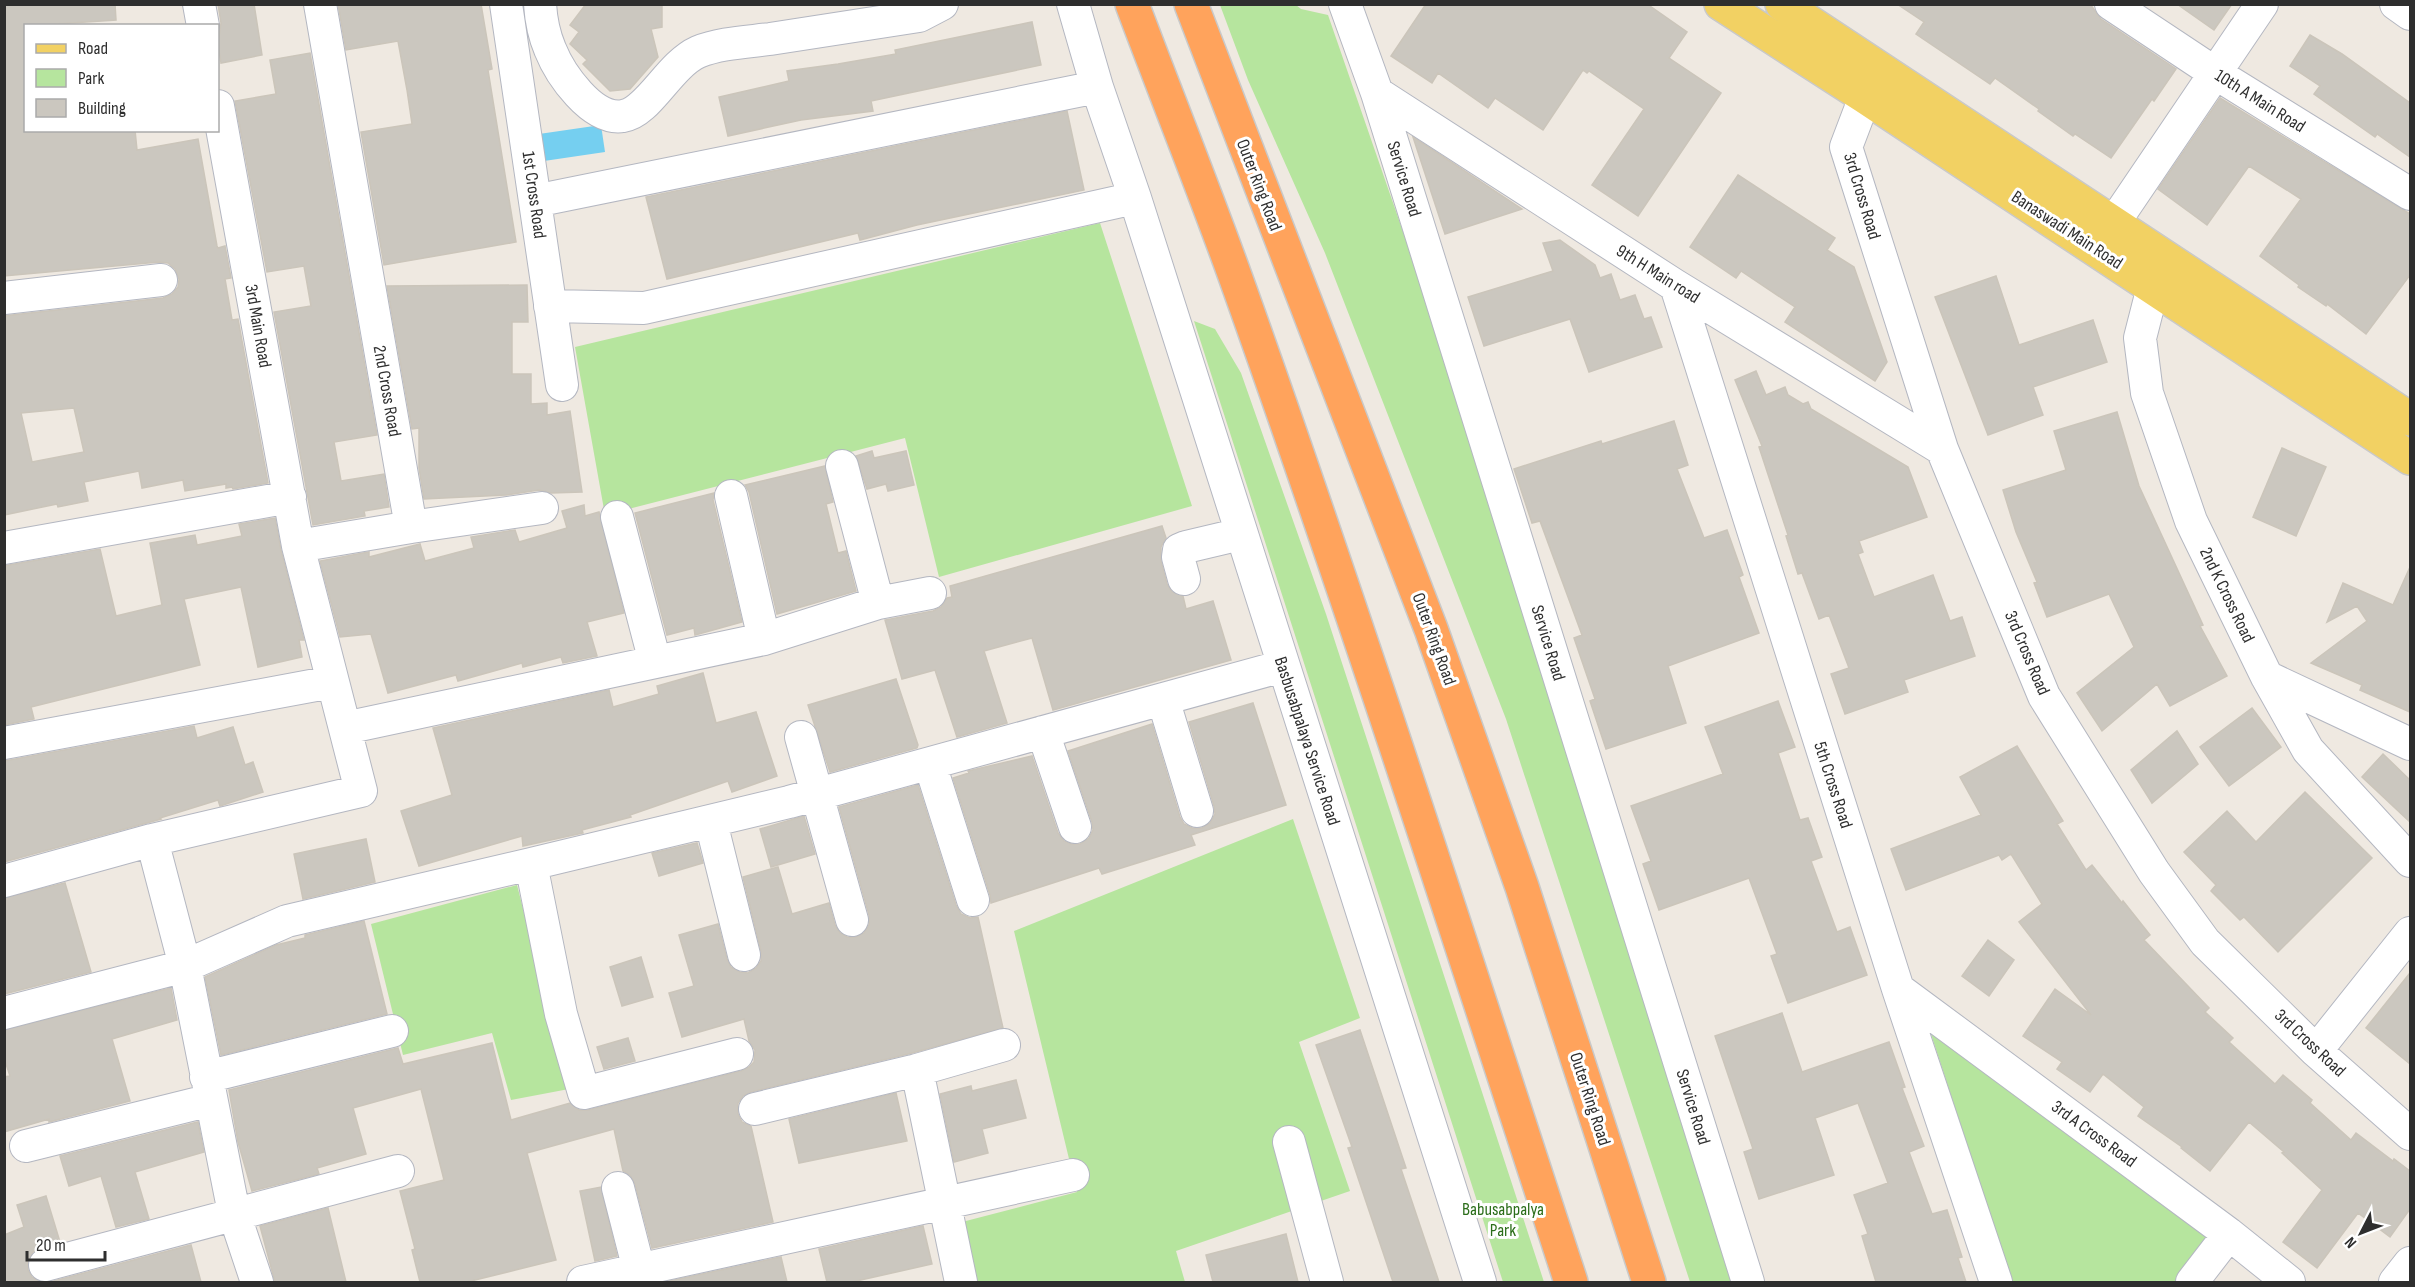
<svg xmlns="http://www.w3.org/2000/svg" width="2415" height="1287" viewBox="0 0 2415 1287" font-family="'Sofia Sans Condensed',sans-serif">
<rect width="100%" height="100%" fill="#efe9e1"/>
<path fill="#b6e59e" d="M1220,5H1296L1301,9L1328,15L1454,379L1743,1282H1690L1506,719L1325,253L1248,80Z
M1100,223L1192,506L939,577L905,438L605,515L575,347Z
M1194,321L1215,329L1241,373L1326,614L1544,1282H1503Z
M1293,819L1360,1018L1299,1042L1350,1191L1176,1251L1185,1282H973L962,1222L1077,1192L1014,931Z
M517,885L569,1089L511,1100L492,1033L403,1055L371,924Z
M1930,1031L2208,1238L2175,1282H2012Z"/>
<path fill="#75cff0" d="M601,125L605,152L544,161L539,134Z"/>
<path fill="#cbc7bf" stroke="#cbc5ba" stroke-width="1.5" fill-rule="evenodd" d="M4,4H115L116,20L26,26V130H135L137,150L198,139L217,246L218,248L225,246L231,278L225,279L232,320L238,319L268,483L233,489L232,487L226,488V484L185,491L183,480L142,488L139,471L84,482L88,501L58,507L57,504L4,515V316L163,298L172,294L178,287L179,279L175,269L168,263L159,262L4,276ZM74,408L84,452L32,462L21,413Z
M218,4H254L262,55L221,63L218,44L221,23Z
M338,4H481L492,69L488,70L516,242L384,265L361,132L412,124L407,90L398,41L346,50Z
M586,4H662V27L651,29L658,57L630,89L610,91L583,64L587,60L570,44L579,32L570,25Z
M1426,4H1647L1687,32L1669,58L1721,93L1638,216L1592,185L1644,109L1589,71L1587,73L1583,70L1543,130L1495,98L1488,108L1438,73L1432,83L1391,56Z
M1897,4H2090L2101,19L2176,69L2154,101L2152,99L2111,158L2075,134L2073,136L2038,111L2039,109L1995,78L1990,84L1916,34L1924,22Z
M2177,4H2232L2214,30Z
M1032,22L1041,65L871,101L873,111L801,120L728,136L719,97L789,81L787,71L838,64L896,54L895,50Z
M2310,35L2342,54L2410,103V157L2377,134L2375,137L2314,94L2320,86L2290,66Z
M310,53L377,435L334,442L341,481L384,474L389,507L364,511L365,516L313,525L274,312L311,306L304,266L267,272L235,101L276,94L270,60Z
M2220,98L2410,214V275L2366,334L2327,304L2326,306L2298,287L2299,285L2260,256L2301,199L2249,166L2207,225L2158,189Z
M1067,111L1084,190L917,225L860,240L858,233L667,279L646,197Z
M1413,137L1442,156L1522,209L1445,234Z
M1738,175L1835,238L1827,250L1854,267L1887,362L1875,381L1785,322L1795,307L1741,271L1736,278L1690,247Z
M1560,240L1595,265L1600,278L1611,274L1620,300L1635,295L1644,319L1651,317L1662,347L1589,372L1570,319L1484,346L1468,297L1553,271L1543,243Z
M1996,276L2019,345L2093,320L2107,362L2033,387L2043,415L1988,435L1935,297Z
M527,285L528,322H512V374H531V404L547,403V415L570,411L582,492L551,493L539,490L506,495L424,499L419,468V428L412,429L387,286Z
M1756,371L1766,395L1785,387L1788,395L1803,404L1808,402L1811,409L1908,467L1927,517L1859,541L1863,552L1858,554L1874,597L1933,575L1950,621L1962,617L1975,656L1904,680L1908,692L1845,714L1831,674L1849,668L1829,615L1819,619L1802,573L1798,574L1786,536L1788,535L1759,447L1762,446L1735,380Z
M2117,412L2139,486L2203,625L2200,626L2227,676L2170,706L2157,684L2102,731L2077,693L2134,647L2109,594L2047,617L2034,583L2037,582L2016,532L2003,490L2066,470L2054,431Z
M1674,421L1688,465L1677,469L1704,538L1727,530L1743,575L1739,577L1759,633L1668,666L1686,723L1606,749L1590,701L1595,699L1574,638L1582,635L1540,521L1532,523L1514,469L1601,441L1602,444Z
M2282,448L2326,467L2296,536L2253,517Z
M872,451L874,458L906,451L914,485L888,491L886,484L867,489L856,456Z
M825,466L833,502L826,504L838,553L846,551L856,591L777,614L749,492L745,485Z
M714,493L713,500L742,622L695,635L694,628L667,635L635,513Z
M584,505L585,516L599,512L624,613L587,622L597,656L563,663L561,657L523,667L522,663L458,681L456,675L388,693L371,634L340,637L320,561L369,552V557L420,544L425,561L474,548L471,537L515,530L519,542L567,528L562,511Z
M275,518L281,550L304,640H299L302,657L258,667L241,587L184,599L200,665L31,707L34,719L4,725V566L100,549L116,616L162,605L150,543L195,535L197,545L242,536L239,524Z
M1162,526L1166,538L1161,547V561L1167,584L1172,592L1183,596L1186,609L1213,601L1231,660L1053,710L1032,638L984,651L1007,723L957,737L935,670L902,679L885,620L933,611L941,607L947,598L952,597L950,586Z
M2410,567V712L2360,690L2362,685L2311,663L2367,621L2357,606L2327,622L2343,583L2393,605Z
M703,673L716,723L756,712L777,776L732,792L728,781L630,815L631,817L582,830L583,833L523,846L522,836L419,866L401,811L452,795L433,728L609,690L613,707L659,694L657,686Z
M896,679L918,745L917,748L830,772L808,705Z
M1778,701L1795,747L1778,753L1800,820L1808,818L1822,857L1811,861L1837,932L1850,927L1867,975L1788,1003L1771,956L1777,954L1749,878L1659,910L1643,864L1651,861L1631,806L1723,774L1705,727Z
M1253,703L1286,805L1191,835L1195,845L1102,874L1099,868L991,903L990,895L953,778L969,773L968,771L1032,756L1058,833L1064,841L1071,844H1080L1089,838L1093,830L1092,822L1068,751L1152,724L1180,817L1184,824L1192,828H1202L1210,823L1215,814L1214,806L1189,722Z
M2252,708L2281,747L2229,786L2200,747Z
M194,726L197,738L233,727L245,765L253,762L263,792L220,806L218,800L160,818L161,819L4,862V761Z
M2177,731L2198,764L2152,803L2131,770Z
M2017,746L2063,821L2057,824L2086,870L2092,865L2122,903L2123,901L2150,935L2144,940L2209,1008L2205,1012L2233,1038L2229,1042L2275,1084L2283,1075L2312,1100L2310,1103L2351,1140L2356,1133L2393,1161L2394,1159L2410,1171V1209L2390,1237L2358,1213L2317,1268L2283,1242L2322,1190L2282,1153L2284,1152L2249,1122L2210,1171L2181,1148L2182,1147L2138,1116L2144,1107L2103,1074L2090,1092L2057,1069L2062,1062L2023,1036L2055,989L2091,1015L2019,922L2042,904L2011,854L2002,860L1999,855L1906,890L1891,849L1981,815L1960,777Z
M2383,754L2410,780V822L2362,777Z
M918,785L956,905L961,914L970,918L978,917L1003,1028L912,1053L751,1092L743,1096L738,1103V1114L742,1122L751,1126L773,1222L652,1248L635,1184L630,1175L623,1171L614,1129L527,1153L556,1260L467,1282H420L412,1250L415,1249L400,1191L444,1180L421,1089L353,1108L366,1154L317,1168L319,1174L252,1191L238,1142L229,1090L398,1048L403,1064L492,1043L511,1120L570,1103L579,1110H588L741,1071L749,1067L754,1062L755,1050L749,1041L744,1019L682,1037L669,993L694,986L679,935L718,924L727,959L731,967L740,972L748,973L756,968L761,961V951L743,877L778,867L792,914L829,903L835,925L840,933L847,937H856L864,933L869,925V915L839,807Z
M2305,792L2372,858L2278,952L2244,917L2240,920L2211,891L2216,885L2184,852L2227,811L2256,842Z
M804,816L815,854L771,867L760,829Z
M366,839L375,882L303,899L294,854Z
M697,843L703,863L659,876L652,853Z
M65,883L91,972L4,994V898Z
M364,921L387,1014L221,1055L205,977L276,945L305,938V935Z
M1988,940L2014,960L1989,996L1962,976Z
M641,957L653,997L622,1006L610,967Z
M2410,973V1064L2366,1028Z
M171,988L177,1020L112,1039L130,1101L49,1122V1119L4,1132V1077L10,1076L4,1058V1030Z
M1782,1013L1802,1072L1889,1042L1905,1087L1902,1088L1924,1146L1909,1152L1932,1214L1947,1210L1962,1257L1958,1258L1966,1282H1876L1862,1236L1868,1234L1854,1195L1888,1183L1858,1103L1815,1118L1834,1175L1759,1199L1744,1152L1753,1149L1715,1036Z
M1360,1030L1406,1168L1401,1169L1439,1282H1393L1348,1148L1352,1147L1316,1045Z
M628,1038L635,1061L604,1069L597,1047Z
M1016,1080L1026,1118L982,1129L988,1153L954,1162L940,1094L971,1086L972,1091Z
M896,1093L907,1141L799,1163L789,1119Z
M198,1122L204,1152L135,1172L149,1219L116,1227L101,1176L69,1186L60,1156Z
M601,1187L617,1256L595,1261L580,1191Z
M46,1196L60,1242L40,1248L33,1252L28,1260V1270L32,1277L40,1282H50L191,1245L201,1282H4V1235L24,1227L17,1205Z
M328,1208L346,1282H275L260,1226Z
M923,1226L932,1264L852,1282H827L819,1249Z
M1286,1234L1298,1282H1213L1206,1255Z
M781,1257L787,1282H665Z"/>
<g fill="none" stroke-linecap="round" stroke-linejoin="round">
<defs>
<path id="minor" d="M199,4L203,26
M506,4L562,385
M540,4C541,19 544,35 550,49C560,74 592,121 623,116C648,113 669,65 698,52C720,43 747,42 770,39C819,31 869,24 919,16L942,4
M1073,4L1097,87L1135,198L1480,1282
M1345,4L1377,93L1748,1282
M2111,4L2215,73L2410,194
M2396,4L2410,14
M1877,75L1865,97L1846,147L1942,449L2044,696L2154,872L2205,942L2316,1051L2410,1134
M1377,93L1676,286L1942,449
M218,106L298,546
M535,201L1097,87
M2113,224L2262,4
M1676,286L1898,989L1996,1282
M2153,287L2140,338L2147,393L2191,521L2267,677L2308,750L2410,861
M4,298L161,280
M550,306L644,308L1135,198
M731,496L764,639
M617,517L655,662
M411,527L542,508
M4,548L290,497
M1184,579L1178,557L1179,550L1186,547L1241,534
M878,603L930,593
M2267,677L2410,744
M1163,699L1197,811
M345,728L764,639L878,603L842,466
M1043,732L1075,827
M801,737L852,920
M4,743L332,682
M930,764L973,900
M711,822L744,955
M4,881L152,840
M1898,989L2229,1234L2289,1282
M4,1013L185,966L287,921L531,864
M2316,1051L2410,933
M737,1054L584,1093L561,1014L531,864L789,802L1283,666
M206,1077L392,1031
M755,1109L917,1070
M1289,1142L1327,1282
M26,1146L211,1100
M618,1188L639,1270
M45,1265L398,1171
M257,1282L234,1213L185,966L152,840L361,791L298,546L411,527L320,4
M583,1282L1073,1175
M961,1282L917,1070L1004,1045
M2192,1282L2229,1234
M2395,1282L2410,1263"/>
<path id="major" d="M1721,4L1865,97L2410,458
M1782,4L2410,419"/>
<path id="highway" d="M1132,4C1168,100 1206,194 1240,290C1357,619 1463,951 1571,1282
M1191,4L1431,629L1522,887L1649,1282"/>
</defs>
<use href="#minor" stroke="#b4b7c1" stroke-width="34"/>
<use href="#major" stroke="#c9c9c9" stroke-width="36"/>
<use href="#highway" stroke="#c9c9c9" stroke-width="36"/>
<use href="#minor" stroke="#fff" stroke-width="32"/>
<use href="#major" stroke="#f2d163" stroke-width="33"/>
<use href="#highway" stroke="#ffa35c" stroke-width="33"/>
</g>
<g text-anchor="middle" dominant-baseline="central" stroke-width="6" stroke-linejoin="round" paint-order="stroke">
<g font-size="18" fill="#2e2e2e" stroke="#fff">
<text transform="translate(2260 101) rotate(32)">10th A Main Road</text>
<text transform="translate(1404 179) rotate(73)">Service Road</text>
<text transform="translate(1259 185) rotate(69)">Outer Ring Road</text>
<text transform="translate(534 195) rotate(82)">1st Cross Road</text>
<text transform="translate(1862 196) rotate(73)">3rd Cross Road</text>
<text transform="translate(2067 230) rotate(33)">Banaswadi Main Road</text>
<text transform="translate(1658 274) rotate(32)">9th H Main road</text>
<text transform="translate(258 326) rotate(80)">3rd Main Road</text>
<text transform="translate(387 391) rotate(80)">2nd Cross Road</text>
<text transform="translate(2227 595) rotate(64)">2nd K Cross Road</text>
<text transform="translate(1434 639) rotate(70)">Outer Ring Road</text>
<text transform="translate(1548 643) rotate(73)">Service Road</text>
<text transform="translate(2027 653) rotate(67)">3rd Cross Road</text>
<text transform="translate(1307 741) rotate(72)">Basbusabpalaya Service Road</text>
<text transform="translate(1833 785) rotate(72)">5th Cross Road</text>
<text transform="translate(2310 1043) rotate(43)">3rd Cross Road</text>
<text transform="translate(1590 1099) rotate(72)">Outer Ring Road</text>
<text transform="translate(1693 1107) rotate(73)">Service Road</text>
<text transform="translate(2094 1134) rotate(36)">3rd A Cross Road</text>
</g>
<g font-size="18" fill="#2c6e1b" stroke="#fff">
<text x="1503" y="1209">Babusabpalya<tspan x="1503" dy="21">Park</tspan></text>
</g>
</g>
<rect width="2415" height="1287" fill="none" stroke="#2e2e2e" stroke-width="12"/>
<rect x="24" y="24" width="195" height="108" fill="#ffffff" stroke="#ababab" stroke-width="1.5"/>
<rect x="36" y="44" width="30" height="9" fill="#f2d163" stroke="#ababab" stroke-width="1.5"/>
<text x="78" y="54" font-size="18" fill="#2e2e2e">Road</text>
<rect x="36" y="69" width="30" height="18" fill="#b6e59e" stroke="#ababab" stroke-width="1.5"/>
<text x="78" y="84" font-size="18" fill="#2e2e2e">Park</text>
<rect x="36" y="99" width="30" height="18" fill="#cbc7bf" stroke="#ababab" stroke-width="1.5"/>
<text x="78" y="114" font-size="18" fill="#2e2e2e">Building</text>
<g transform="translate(2361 1233) rotate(228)" stroke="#ffffff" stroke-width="4.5" paint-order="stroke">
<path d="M0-4.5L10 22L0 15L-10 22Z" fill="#2e2e2e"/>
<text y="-9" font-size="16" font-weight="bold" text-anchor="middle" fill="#2e2e2e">N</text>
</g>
<path d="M27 1251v9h78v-9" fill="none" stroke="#2e2e2e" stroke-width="3"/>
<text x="36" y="1251" font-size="18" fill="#2e2e2e" stroke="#ffffff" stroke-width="4.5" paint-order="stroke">20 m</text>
</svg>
